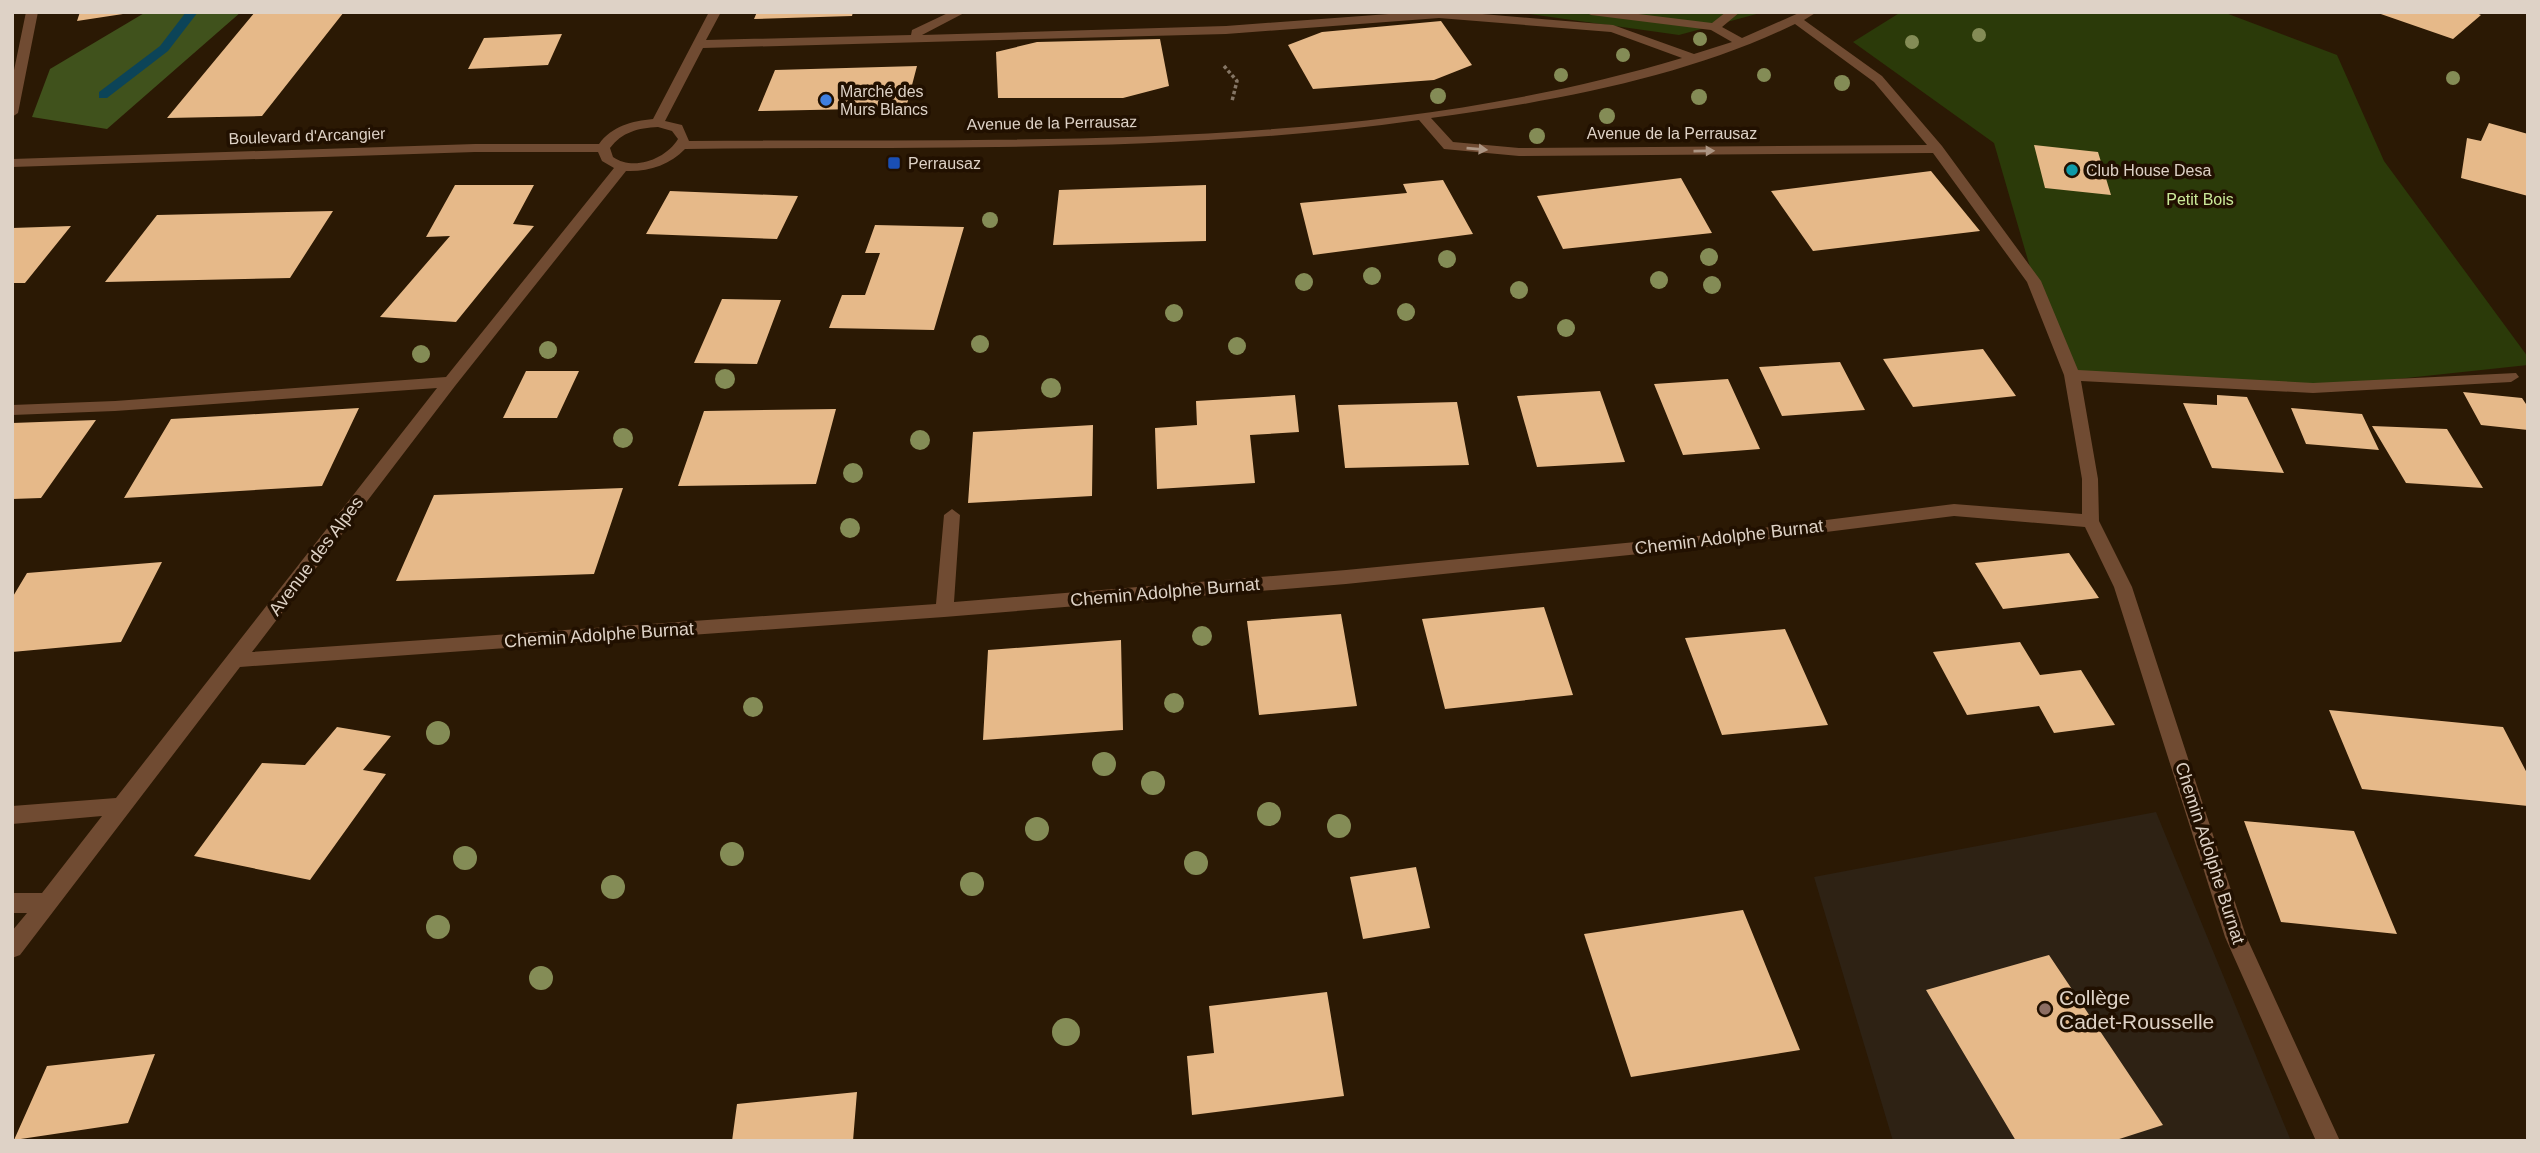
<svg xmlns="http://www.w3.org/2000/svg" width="2540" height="1153" viewBox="0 0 2540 1153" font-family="Helvetica,sans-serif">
<rect width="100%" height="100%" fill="#2b1904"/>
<path fill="#2e2214" d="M2156,812L2291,1141H1893L1814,877Z"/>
<path fill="#2b3a09" d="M1516,12H1764L1679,35Z
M1901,12H2223L2337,55L2384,161L2528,357V365L2313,388L2072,375L2034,281L1994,143L1853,42Z"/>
<path fill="#40521c" d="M146,12H241L107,129L32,117L50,69Z"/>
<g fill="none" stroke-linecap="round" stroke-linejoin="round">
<path fill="#0c4458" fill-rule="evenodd" d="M186,12H198L168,51L107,98H99V92L160,46Z"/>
</g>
<path fill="#e6b989" d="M80,12H123V14L77,21Z
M255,12H344L262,116L167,118Z
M757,12H853L852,16L754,19Z
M2375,12H2474L2481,15L2453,39Z
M1441,21L1472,65L1434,80L1313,89L1288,45L1322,32Z
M562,34L548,65L468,69L484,38Z
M1160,39L1169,86L1123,98H998L996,52L1037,42Z
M917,66L906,108L758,111L775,70Z
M2489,123L2528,134V196L2461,178L2467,138L2481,141Z
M2034,145L2098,152L2111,195L2045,188Z
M1931,171L1980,231L1813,251L1771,191Z
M1681,178L1712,233L1563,249L1537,196Z
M1443,180L1473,234L1313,255L1300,203L1407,193L1403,184Z
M455,185H534L513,224L534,226L456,322L380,317L450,236L426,237Z
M1206,185V241L1053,245L1059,190Z
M670,191L798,196L777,239L646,234Z
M333,211L290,278L105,282L157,215Z
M875,225L964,227L934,330L829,328L842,295H865L880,253H865Z
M71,226L25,283H12V228Z
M722,299L781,300L757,364L694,363Z
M1983,349L2016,396L1913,407L1883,359Z
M1840,362L1865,410L1782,416L1759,367Z
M526,371H579L557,418H503Z
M1728,379L1760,449L1683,455L1654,384Z
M1600,391L1625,462L1537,467L1517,396Z
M2463,392L2522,398L2528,407V430L2481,425Z
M1295,395L1299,432L1250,435L1255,483L1157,489L1155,428L1197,425L1196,401Z
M2217,395L2247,397L2284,473L2212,468L2183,403L2217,405Z
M1457,402L1469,465L1345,468L1338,405Z
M359,408L322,486L124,498L171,419Z
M2291,408L2362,414L2379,450L2306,444Z
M836,409L816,484L678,486L704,411Z
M96,420L41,498L12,499V423Z
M1093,425L1092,496L968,503L973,432Z
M2372,426L2447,429L2483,488L2406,483Z
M623,488L594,574L396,581L434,495Z
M2069,553L2099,598L2003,609L1975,563Z
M162,562L121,642L12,652V598L27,573Z
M1544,607L1573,695L1445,709L1422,619Z
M1341,614L1357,706L1259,715L1247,621Z
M1785,629L1828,725L1722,735L1685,638Z
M1121,640L1123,730L983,740L988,650Z
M2020,642L2040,675L2081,670L2115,725L2054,733L2039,706L1967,715L1933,652Z
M2329,710L2503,727L2528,775V806L2362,789Z
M337,727L391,736L363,770L386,774L310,880L194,856L262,763L305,765Z
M2244,821L2354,831L2397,934L2281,922Z
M1416,867L1430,928L1363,939L1350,877Z
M1743,910L1800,1050L1631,1077L1584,934Z
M2049,955L2163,1125L2113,1141H2016L1926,990Z
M1327,992L1344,1096L1192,1115L1187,1056L1214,1053L1209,1006Z
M155,1054L128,1123L14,1140L47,1066Z
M857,1092L853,1141H732L737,1104Z"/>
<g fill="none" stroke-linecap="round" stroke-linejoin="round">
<path stroke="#857665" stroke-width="3.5" stroke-dasharray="3.5 2.5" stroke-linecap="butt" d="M1224,66L1237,81L1232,101"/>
<path fill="#704b32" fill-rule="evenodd" d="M26,12H38L18,113L12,117V80Z
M709,12H721L706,40L911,35L912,30L950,12H966L922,35L1226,26L1416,12H1459L1613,25L1694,54L1732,42L1711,30L1591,15L1585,12H1622L1712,23L1726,12H1740L1722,27L1742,38L1801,12H1817L1804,20L1882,76L1942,146L2041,281L2078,370L2313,383L2516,373L2519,377L2511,382L2313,393L2081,381L2098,479L2099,521L2132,587L2246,936L2340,1141H2316L2225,937L2114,587L2085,527L1954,516L1698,548L1346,584L944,617L240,667L20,955L12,958V931L27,913H12V893H42L102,816L12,824V806L116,798L437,388L115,411L12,415V405L115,401L446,377L614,168L602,161L598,152H475L12,167V159L475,144H599C612,126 632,121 653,119ZM1439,18L1611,32L1682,58C1362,154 1019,138 689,141L682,125L665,121L703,48L1226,34ZM1795,24L1874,82L1927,145L1519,148L1453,142L1431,118C1551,102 1687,77 1795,24ZM1419,120L1444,149L1519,156L1933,153L2027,282L2064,375L2082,479V514L1954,504L1698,536L1346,570L954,602L960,515L952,509L944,515L936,604L252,652L455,386L626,171C648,172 670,165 685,149C929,146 1176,154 1419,120ZM658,127L672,131L678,139C665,160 633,171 613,157L610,148C622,132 638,128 658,127Z"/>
</g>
<g fill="#848c56">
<circle cx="1979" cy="35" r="7"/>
<circle cx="1700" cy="39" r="7"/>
<circle cx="1912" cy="42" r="7"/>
<circle cx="1623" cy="55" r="7"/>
<circle cx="1561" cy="75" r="7"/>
<circle cx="1764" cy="75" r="7"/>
<circle cx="2453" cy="78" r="7"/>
<circle cx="1842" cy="83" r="8"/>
<circle cx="1438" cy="96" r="8"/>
<circle cx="1699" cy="97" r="8"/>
<circle cx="1607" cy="116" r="8"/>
<circle cx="1537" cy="136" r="8"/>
<circle cx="990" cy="220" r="8"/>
<circle cx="1709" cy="257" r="9"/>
<circle cx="1447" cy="259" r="9"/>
<circle cx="1372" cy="276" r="9"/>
<circle cx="1659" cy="280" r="9"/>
<circle cx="1304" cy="282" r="9"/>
<circle cx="1712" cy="285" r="9"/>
<circle cx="1519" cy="290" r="9"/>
<circle cx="1406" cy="312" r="9"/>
<circle cx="1174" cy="313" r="9"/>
<circle cx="1566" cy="328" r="9"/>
<circle cx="980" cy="344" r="9"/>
<circle cx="1237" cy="346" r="9"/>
<circle cx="548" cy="350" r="9"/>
<circle cx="421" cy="354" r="9"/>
<circle cx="725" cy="379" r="10"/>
<circle cx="1051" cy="388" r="10"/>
<circle cx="623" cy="438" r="10"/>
<circle cx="920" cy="440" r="10"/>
<circle cx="853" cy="473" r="10"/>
<circle cx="850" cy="528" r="10"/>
<circle cx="1202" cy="636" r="10"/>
<circle cx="1174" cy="703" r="10"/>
<circle cx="753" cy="707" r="10"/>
<circle cx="438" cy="733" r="12"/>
<circle cx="1104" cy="764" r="12"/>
<circle cx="1153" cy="783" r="12"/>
<circle cx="1269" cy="814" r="12"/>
<circle cx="1339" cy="826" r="12"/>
<circle cx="1037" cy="829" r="12"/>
<circle cx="732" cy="854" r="12"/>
<circle cx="465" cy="858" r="12"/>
<circle cx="1196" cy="863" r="12"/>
<circle cx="972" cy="884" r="12"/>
<circle cx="613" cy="887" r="12"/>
<circle cx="438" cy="927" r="12"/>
<circle cx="541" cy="978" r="12"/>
<circle cx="1066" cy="1032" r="14"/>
</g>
<defs><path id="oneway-solid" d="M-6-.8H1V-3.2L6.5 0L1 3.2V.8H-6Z" transform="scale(1.75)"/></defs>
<g fill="#ac9583">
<use href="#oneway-solid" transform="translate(1477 149) rotate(5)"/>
<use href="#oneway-solid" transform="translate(1704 151) rotate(-1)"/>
</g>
<circle fill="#3f7fe0" stroke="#211000" stroke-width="2.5" cx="826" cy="100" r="7"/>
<rect fill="#1a4fb4" stroke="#211000" stroke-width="2.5" x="887" y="156" width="14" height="14" rx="3.5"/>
<circle fill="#0f9aa8" stroke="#211000" stroke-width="2.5" cx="2072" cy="170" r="7"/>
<circle fill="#8d6e63" stroke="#211000" stroke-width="2.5" cx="2045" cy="1009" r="7"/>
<g text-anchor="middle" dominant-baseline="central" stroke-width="7" stroke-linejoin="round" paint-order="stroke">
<g font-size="16" fill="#ded2c6" stroke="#211000" text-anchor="start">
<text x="840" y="91">Marché des<tspan x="840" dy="18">Murs Blancs</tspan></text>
<text x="908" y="163">Perrausaz</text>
<text x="2086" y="170">Club House Desa</text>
</g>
<g font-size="16" fill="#ded2c6" stroke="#211000">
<text transform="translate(1052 123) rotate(-1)">Avenue de la Perrausaz</text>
<text x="1672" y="133">Avenue de la Perrausaz</text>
<text transform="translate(307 136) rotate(-2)">Boulevard d'Arcangier</text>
</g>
<g font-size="16" fill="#cceb99" stroke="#211000">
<text x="2200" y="199">Petit Bois</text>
</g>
<g font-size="18" fill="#ded2c6" stroke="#211000">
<text transform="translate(1729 537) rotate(-7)">Chemin Adolphe Burnat</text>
<text transform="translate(316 556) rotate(-53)">Avenue des Alpes</text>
<text transform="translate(1165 592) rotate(-5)">Chemin Adolphe Burnat</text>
<text transform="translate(599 635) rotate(-4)">Chemin Adolphe Burnat</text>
<text transform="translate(2210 853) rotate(72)">Chemin Adolphe Burnat</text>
</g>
<g font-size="21" fill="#ded2c6" stroke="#211000" text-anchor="start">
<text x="2059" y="997">Collège<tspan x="2059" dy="24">Cadet-Rousselle</tspan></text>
</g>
</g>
<rect width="2540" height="1153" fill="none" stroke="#ded2c6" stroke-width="28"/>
</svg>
